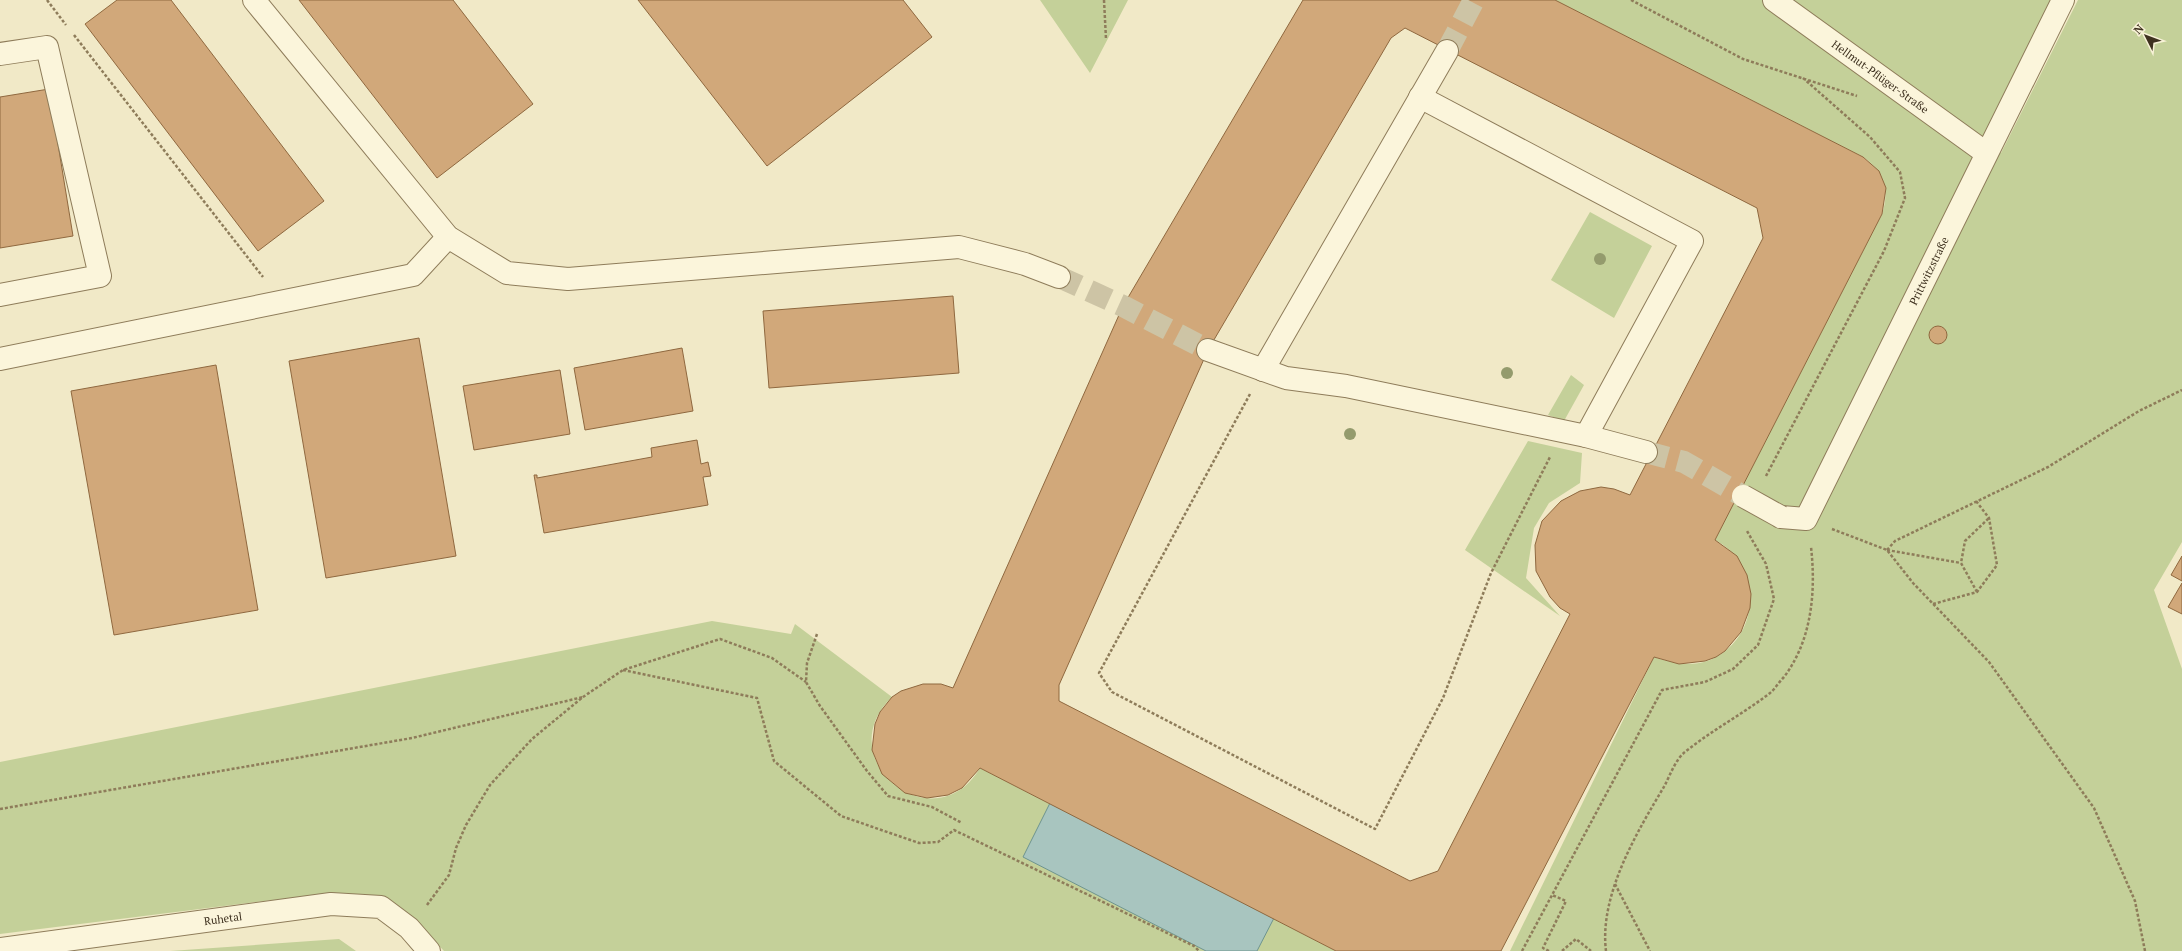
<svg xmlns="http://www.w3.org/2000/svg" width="2182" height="951" viewBox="0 0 2182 951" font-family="'PT Serif',serif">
<rect width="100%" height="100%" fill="#f1e9c7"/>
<path fill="#c4d099" d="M1040,0H1128L1090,73Z
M1555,0H2051L1983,136L2001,153L2078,0H2182V542L2154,590L2182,669V951H1510L1654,657C1674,664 1697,668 1716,657C1762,632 1761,564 1715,540L1882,214C1890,190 1884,172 1863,157Z
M1590,212L1652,246L1614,318L1551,280Z
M1571,375L1584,385L1564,421L1548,415Z
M1528,441L1582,453L1580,483L1549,503L1534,528L1526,578L1560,616L1465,550Z
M712,621L791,634L795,624L892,697C827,759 934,845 980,768L1336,951H444L417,922L382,898L273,900L0,934V762Z
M339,939L356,951H170Z"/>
<path fill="#a8c5bf" stroke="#6e948f" d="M1050,803L1274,918L1257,951H1206L1023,857Z"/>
<path fill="#d1a87a" stroke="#8f683f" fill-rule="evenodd" d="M117,0H171L324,201L258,251L85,24Z
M299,0H453L533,104L437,178Z
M638,0H903L932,37L767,166Z
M1303,0H1555L1863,157L1879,171L1886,188L1882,214L1715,540L1737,556L1747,575L1751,594L1750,608L1741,632L1725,651L1716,657L1705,661L1679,664L1654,657L1501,951H1336L980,768L962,788L948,795L927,798L905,793L882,774L872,750L875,724L880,712L892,697L901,691L923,684H941L953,688L1123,306ZM1405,28L1757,208L1763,238L1630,495L1614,489L1601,487L1580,491L1561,501L1542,521L1535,545L1536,571L1550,597L1560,608L1570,614L1438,871L1410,881L1059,701V685L1208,350L1391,38Z
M49,89L73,236L0,248V97Z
M953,296L959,373L769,388L763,311Z
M1929 335a9 9 0 1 1 18 0a9 9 0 1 1-18 0Z
M419,338L456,556L326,578L289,361Z
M682,348L693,411L585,430L574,368Z
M216,365L258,610L114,635L71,391Z
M560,370L570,434L474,450L463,386Z
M697,440L701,464L708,462L711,476L703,477L708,505L544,533L534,475H537V478L652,457L651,448Z
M2182,556V581L2171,575Z
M2182,583V614L2168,607Z"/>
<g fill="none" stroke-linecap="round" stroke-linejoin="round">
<path stroke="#cdc4a5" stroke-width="22" stroke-dasharray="22 11" stroke-linecap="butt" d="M1447,51L1474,0
M1059,277L1123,306L1208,350
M1646,452L1684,462L1743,496"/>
<defs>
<g id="minor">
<path d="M254,0L448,237L507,273L568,279L959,247L1025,264L1059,277"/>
<path id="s1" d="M1774,0L1986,153"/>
<path d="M0,54L47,47L100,276L0,295"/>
<path d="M1420,97L1692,241L1586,436"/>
<path d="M1208,350L1286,378L1346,386L1586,436L1646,452"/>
<path d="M0,359L413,275L448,237"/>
<path d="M1263,370L1447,51"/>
<path id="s2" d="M1781,517L1806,519L2063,0"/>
<path id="s3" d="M0,949L331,904L381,907L409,928L429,951"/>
</g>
</defs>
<use href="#minor" stroke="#8e7c5a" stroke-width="24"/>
<path stroke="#8e7c5a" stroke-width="2.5" stroke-dasharray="3 2" stroke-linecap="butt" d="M47,0L66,25
M1104,0L1106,39
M1631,0L1743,59L1857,96
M74,35L263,277
M1250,394L1099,673L1112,692L1375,829L1443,698L1491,573L1550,457
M1766,476L1884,251L1905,198L1900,172L1870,137L1803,78
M1832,529L1887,550L1913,583L1989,662L2094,808L2135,901L2145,951
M1887,550L1895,541L2048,467L2139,411L2182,390
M1887,550L1961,563
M1977,592L1961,563L1965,541L1989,518
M1933,604L1977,592L1997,565L1989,518L1976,501
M817,634L807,663L806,682L820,706L867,771L888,796L932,807L962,823
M623,670L757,698L774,761L841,816L919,843L938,842L954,830L1194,946L1199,951
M0,809L412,738L583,697
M1615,884L1650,951
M427,905L449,875L456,848L466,825L490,785L532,739L583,697L623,670L720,639L772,658L806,682
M1522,951L1662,690L1705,682L1733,669L1758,645L1774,599L1766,564L1747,531
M1549,951L1543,948L1566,901L1552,895
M1562,951L1576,939L1591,951
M1606,951C1599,895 1637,832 1665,785C1670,775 1676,759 1685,752C1712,730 1743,714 1770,693C1775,689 1779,682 1784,677C1812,640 1816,591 1811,547"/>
<use href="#minor" stroke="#fbf5db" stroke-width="22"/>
<defs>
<path id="minor-bridge" d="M1743,496L1781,517"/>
</defs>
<use href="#minor-bridge" stroke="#8e7c5a" stroke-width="24" stroke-linecap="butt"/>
<use href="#minor-bridge" stroke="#fbf5db" stroke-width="22"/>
</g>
<g fill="#949b6d">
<circle cx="1600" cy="259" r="6"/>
<circle cx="1507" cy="373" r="6"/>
<circle cx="1350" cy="434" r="6"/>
</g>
<g text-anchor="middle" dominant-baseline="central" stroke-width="3.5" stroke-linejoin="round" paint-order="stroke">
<g font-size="11" fill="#3e311f" stroke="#f8f2d7">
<text stroke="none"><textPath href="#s1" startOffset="131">Hellmut-Pflüger-Straße</textPath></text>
<text stroke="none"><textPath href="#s2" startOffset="302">Prittwitzstraße</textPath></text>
<text stroke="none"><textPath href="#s3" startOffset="225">Ruhetal</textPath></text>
</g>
</g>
<g transform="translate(2146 36) rotate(312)" stroke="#f8f2d7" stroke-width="3" paint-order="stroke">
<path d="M0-3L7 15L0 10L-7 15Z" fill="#3e311f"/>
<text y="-6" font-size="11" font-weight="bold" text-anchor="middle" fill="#3e311f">N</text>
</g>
</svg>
